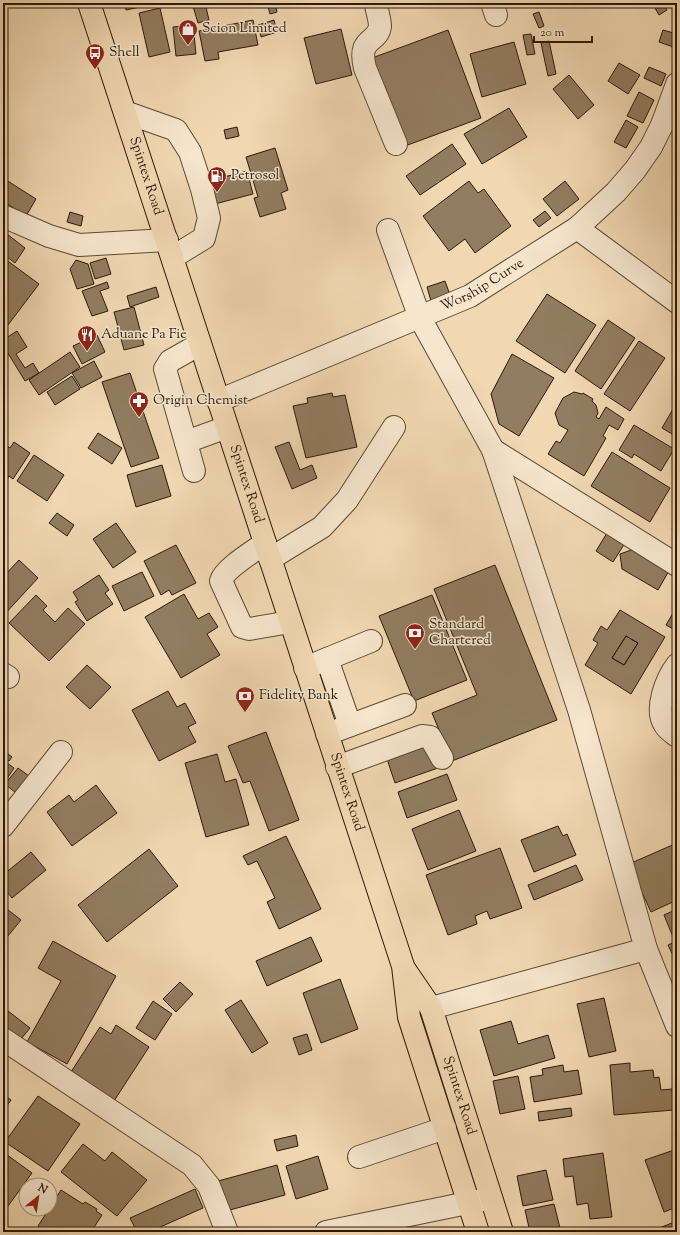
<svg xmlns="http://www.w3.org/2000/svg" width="680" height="1235" viewBox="0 0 680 1235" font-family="'Sorts Mill Goudy',serif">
<rect width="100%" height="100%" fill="#f1d8b2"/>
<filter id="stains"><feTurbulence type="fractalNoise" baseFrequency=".005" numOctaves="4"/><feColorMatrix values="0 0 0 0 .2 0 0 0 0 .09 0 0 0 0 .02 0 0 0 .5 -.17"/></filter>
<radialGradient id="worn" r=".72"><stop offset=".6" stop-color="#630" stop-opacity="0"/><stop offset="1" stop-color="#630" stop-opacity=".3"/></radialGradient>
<path fill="#927d60" stroke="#2b1a08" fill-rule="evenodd" d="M125,3H159L126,10Z
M192,3H205L209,20L198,23Z
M267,3H275L277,12L270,14Z
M652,3H663L667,10L659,15Z
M160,8L170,52L149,57L139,13Z
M539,12L544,26L539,28L533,14Z
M253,20L258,45L218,52L219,59L205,61L199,31Z
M274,20L277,32L261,37L258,25Z
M193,25L196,54L176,56L173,27Z
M341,29L352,75L316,84L304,38Z
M448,30L481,118L405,146L372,58Z
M663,30L677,34L676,48L659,42Z
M531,34L535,54L527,55L523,35Z
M549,41L556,74L548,76L541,43Z
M514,42L526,84L482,97L470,54Z
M619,63L640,75L628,94L608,81Z
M649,67L666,74L661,86L644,78Z
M569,75L594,105L578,119L553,89Z
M639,92L654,100L643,123L627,116Z
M509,108L527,137L482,164L464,134Z
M626,120L638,127L626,148L614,142Z
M237,127L239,136L226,139L224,130Z
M452,144L466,164L420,195L406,176Z
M275,148L288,190L281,193L286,209L260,217L254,198L258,197L246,157Z
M247,171L253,194L211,205L205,182Z
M3,178L36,199L26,216L3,201Z
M469,181L478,193L484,189L511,226L475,253L465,239L449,251L423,216Z
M565,181L579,199L557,216L543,199Z
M545,211L551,218L539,227L533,220Z
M70,212L83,216L81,226L67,222Z
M3,231L25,248L15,263L3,254Z
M106,258L111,274L95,279L90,263Z
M5,259L39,284L5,329L3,328V261Z
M76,260L88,264L94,284L77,289L70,269Z
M445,281L450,295L431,301L427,287Z
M107,282L109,288L100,291L108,311L92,316L82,291Z
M156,287L159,297L130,307L127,296Z
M547,294L596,325L565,373L516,341Z
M134,307L144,345L124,350L114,312Z
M608,320L635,338L601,389L575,371Z
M17,331L27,347L16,354L25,368L33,363L39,373L25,381L3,345V340Z
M97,335L105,352L82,364L73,346Z
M639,341L665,358L630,411L604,394Z
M70,352L80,367L39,395L29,380Z
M512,354L554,378L519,436L499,424L491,394Z
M94,361L102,377L81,388L72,373Z
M130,373L159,458L131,467L102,382Z
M72,376L80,389L55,405L47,392Z
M574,392L582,394L583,393L593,399L592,401L596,405L598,413L596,417L599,419L606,407L624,419L618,430L609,425L603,436L606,438L584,476L548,454L556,441L560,443L568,430L559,425L555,413L563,398Z
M332,393L333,397L345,395L357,447L306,458L293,406L308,403L307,398Z
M677,402V437L662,428Z
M634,425L674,449L661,471L634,454L632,458L619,450Z
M98,433L122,448L112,464L88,448Z
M14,442L30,453L13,479L9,476L5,483L3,482V443L10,448Z
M289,442L300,470L312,465L317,478L292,489L275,447Z
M612,452L670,488L650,522L591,486Z
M34,455L64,475L47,501L17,481Z
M162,465L171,496L136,507L127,475Z
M57,513L74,525L67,536L49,523Z
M677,521V532L672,529Z
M116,523L136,552L113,568L93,539Z
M607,533L625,543L613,562L596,551Z
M176,545L196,583L172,595L169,590L161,595L144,561Z
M634,549L670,569L658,590L622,569L620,554Z
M19,560L38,578L3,616V577Z
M495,565L557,720L452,761L432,713L477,695L434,589Z
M142,572L154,596L124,611L112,586Z
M99,575L109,590L105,593L113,604L87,621L75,602L78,600L73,592Z
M184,594L198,619L209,613L218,627L207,634L220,655L181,678L145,617Z
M36,595L47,606L43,610L55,622L68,608L85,624L49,661L9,623Z
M432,595L467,680L414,701L379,616Z
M620,610L665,637L631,694L585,665L598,643L593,640L601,626L607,630ZM626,636L638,643L624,665L612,658Z
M673,613L677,615V631L666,625Z
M626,636L638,643L624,665L612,658Z
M87,665L111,687L90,709L66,687Z
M168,691L177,707L185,703L196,723L188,727L196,742L159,761L132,710Z
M677,693V711L668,704Z
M266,732L299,820L269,831L250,781L243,783L228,746Z
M430,745L438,768L395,783L387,759Z
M3,750L12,757L9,761L3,757Z
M217,754L225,782L236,779L249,825L206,837L185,763Z
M3,760L14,768L3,785Z
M18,768L29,776L16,793L5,784Z
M447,774L457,800L407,818L398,792Z
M96,785L117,813L72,846L47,812L69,795L74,802Z
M459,810L476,851L428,870L412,829Z
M558,826L563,836L567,834L576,855L534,872L521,840Z
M286,836L321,909L279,929L267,902L275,898L257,861L248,865L243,856Z
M677,843V900L651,912L629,864Z
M500,848L522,908L490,919L487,911L475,916L477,924L448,935L426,875Z
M149,849L178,886L107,942L78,905Z
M31,852L46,870L12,898L3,887V875Z
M576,865L583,880L534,900L528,885Z
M3,906L21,920L3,942Z
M677,909V935L673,937L664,915Z
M311,937L322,961L267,986L256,961Z
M53,941L116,976L67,1064L27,1042L61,981L38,968Z
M677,941V964L668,945Z
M340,979L358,1029L321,1043L303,993Z
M180,982L193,994L176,1012L163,999Z
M604,998L616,1051L589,1057L577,1004Z
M241,1000L268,1043L252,1053L225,1010Z
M153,1001L172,1014L155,1040L136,1028Z
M8,1011L30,1028L21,1039L3,1026V1018Z
M511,1021L518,1044L548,1035L555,1058L494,1076L480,1030Z
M116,1025L149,1047L114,1101L71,1072L100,1027L111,1034Z
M307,1034L312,1050L299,1055L293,1038Z
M630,1063V1072L653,1070L654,1078L659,1077L661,1090L672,1089L674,1110L614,1115L610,1065Z
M563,1065L564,1072L578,1070L582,1094L534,1102L530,1077L543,1075L542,1069Z
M518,1076L525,1109L500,1114L493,1081Z
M3,1094L11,1100L3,1111Z
M38,1096L80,1124L48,1171L5,1142Z
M571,1108L572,1116L539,1121L538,1112Z
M296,1135L298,1146L277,1151L274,1140Z
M83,1144L105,1161L112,1152L147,1180L117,1216L61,1172Z
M677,1149V1207L664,1212L645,1160Z
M3,1152L32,1173L3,1213Z
M603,1153L612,1217L590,1219L588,1203L577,1205L573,1176L565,1177L563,1159Z
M318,1156L328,1189L296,1199L286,1166Z
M277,1165L285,1195L226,1211L218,1181Z
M546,1170L553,1200L523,1206L517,1176Z
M195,1189L203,1208L149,1232H137L130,1218Z
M61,1190L83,1204L85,1202L97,1209L96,1211L102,1215L91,1232H47L38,1226Z
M554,1204L561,1232H530L525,1210Z
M677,1221V1232H649Z"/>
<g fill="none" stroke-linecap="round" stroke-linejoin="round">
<defs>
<g id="minor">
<path d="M492,3L496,15"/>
<path d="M376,5C377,11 380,20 380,26C378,44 357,36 365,68L396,144"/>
<path d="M125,112L176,130L190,152L202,189L209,218L204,238L173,257"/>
<path d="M3,216L49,236L79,245L167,240"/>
<path d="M577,228L677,302"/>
<path d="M388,230L420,318L493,450L579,710L646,949L677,1026"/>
<path id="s1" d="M218,401L470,296L577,228L616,192L635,170L651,147L662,125L677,84"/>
<path d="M186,442L227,427"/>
<path d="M493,450L677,565"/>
<path d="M194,471L165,369L170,361L200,344"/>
<path d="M265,543C254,551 224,569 221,581L242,627L249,629L290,622"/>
<path d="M270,559L322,527L347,500L394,427"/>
<path d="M327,659L350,725"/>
<path d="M677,665C667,678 654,709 665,725C667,729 673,733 677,736"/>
<path d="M305,668L371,641"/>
<path d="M3,674L8,677"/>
<path d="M327,734L405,705"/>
<path d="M337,767L422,736L430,737L442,758"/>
<path d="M3,826L61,752"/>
<path d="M431,1008L646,949"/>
<path d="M3,1039L192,1165L209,1186L227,1232"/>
<path d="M359,1157L445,1128"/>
<path d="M326,1232L487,1199"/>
</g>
<g id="major">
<path id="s2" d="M89,3L403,966L409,1017L478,1232"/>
<path id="s3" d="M405,970L431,1008L502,1232"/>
</g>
</defs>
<use href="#minor" stroke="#5c4a32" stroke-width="24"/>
<use href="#major" stroke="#2b1a08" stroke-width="24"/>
<use href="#minor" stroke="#f6e6cd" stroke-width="22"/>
<use href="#major" stroke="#f1d8b2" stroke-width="22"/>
</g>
<defs>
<symbol id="shop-pin" viewBox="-11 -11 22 30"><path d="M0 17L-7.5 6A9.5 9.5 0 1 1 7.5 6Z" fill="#8f2418" stroke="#f6e6cd"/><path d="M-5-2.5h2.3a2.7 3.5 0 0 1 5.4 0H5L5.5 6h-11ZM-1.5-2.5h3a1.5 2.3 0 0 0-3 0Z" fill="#fff"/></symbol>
<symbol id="bus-pin" viewBox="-11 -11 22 30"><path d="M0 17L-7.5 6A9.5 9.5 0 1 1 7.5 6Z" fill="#8f2418" stroke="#f6e6cd"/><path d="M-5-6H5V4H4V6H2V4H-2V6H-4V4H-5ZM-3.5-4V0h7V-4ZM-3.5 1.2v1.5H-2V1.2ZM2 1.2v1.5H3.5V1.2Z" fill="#fff"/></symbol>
<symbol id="fuel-pin" viewBox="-11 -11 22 30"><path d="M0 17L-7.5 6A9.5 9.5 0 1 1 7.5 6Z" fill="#8f2418" stroke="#f6e6cd"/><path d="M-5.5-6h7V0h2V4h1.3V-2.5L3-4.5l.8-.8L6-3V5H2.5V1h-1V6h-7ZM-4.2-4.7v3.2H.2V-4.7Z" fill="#fff"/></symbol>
<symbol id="restaurant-pin" viewBox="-11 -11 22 30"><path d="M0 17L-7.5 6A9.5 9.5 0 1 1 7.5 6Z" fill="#8f2418" stroke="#f6e6cd"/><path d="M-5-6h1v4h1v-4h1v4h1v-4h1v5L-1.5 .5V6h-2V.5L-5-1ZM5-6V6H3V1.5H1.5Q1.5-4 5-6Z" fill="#fff"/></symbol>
<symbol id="pharmacy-pin" viewBox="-11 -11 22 30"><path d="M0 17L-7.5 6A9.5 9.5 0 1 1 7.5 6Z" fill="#8f2418" stroke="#f6e6cd"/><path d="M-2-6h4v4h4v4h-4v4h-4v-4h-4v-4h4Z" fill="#fff"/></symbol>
<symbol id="bank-pin" viewBox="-11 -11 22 30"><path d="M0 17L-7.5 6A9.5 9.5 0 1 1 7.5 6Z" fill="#8f2418" stroke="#f6e6cd"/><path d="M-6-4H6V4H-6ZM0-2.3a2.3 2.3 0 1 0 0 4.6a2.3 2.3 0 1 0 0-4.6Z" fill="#fff"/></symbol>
</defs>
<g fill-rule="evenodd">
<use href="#shop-pin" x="177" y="18" width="22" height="30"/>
<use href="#bus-pin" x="84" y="42" width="22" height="30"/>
<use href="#fuel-pin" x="206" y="165" width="22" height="30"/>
<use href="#restaurant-pin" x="76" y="324" width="22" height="30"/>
<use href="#pharmacy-pin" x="128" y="390" width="22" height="30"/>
<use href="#bank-pin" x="404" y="622" width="22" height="30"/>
<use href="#bank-pin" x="234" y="685" width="22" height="30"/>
</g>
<g text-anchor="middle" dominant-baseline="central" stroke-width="3" stroke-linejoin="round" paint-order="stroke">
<g font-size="14" fill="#2b1a08" stroke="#f6e6cd" text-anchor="start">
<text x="202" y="29">Scion Limited</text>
<text x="109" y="53">Shell</text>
<text x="231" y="176">Petrosol</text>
<text x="101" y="335">Aduane Pa Fie</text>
<text x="153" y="401">Origin Chemist</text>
<text x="429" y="625">Standard<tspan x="429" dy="16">Chartered</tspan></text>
<text x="259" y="696">Fidelity Bank</text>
</g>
<g font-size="14" fill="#2b1a08" stroke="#f6e6cd">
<text stroke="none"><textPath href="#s2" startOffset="182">Spintex Road</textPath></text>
<text stroke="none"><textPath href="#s1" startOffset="289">Worship Curve</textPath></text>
<text stroke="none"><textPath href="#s2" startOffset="506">Spintex Road</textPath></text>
<text stroke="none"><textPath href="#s2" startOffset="830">Spintex Road</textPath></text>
<text stroke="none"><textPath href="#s3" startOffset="138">Spintex Road</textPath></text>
</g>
</g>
<rect width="680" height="1235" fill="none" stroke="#f1d8b2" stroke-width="16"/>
<rect x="4" y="4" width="672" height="1227" fill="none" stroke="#2b1a08" stroke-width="2"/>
<rect x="8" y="8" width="664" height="1219" fill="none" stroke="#2b1a08"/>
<g transform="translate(38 1197) rotate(30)"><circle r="19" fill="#f6e6cd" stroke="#a5947e"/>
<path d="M0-3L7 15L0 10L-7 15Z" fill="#8f2418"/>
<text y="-6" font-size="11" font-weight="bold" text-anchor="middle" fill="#2b1a08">N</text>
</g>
<path d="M534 36v6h58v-6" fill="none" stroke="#2b1a08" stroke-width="2"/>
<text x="540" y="36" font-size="12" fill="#2b1a08" stroke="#f6e6cd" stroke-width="3" paint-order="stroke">20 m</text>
<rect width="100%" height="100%" filter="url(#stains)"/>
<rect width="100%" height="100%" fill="url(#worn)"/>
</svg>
